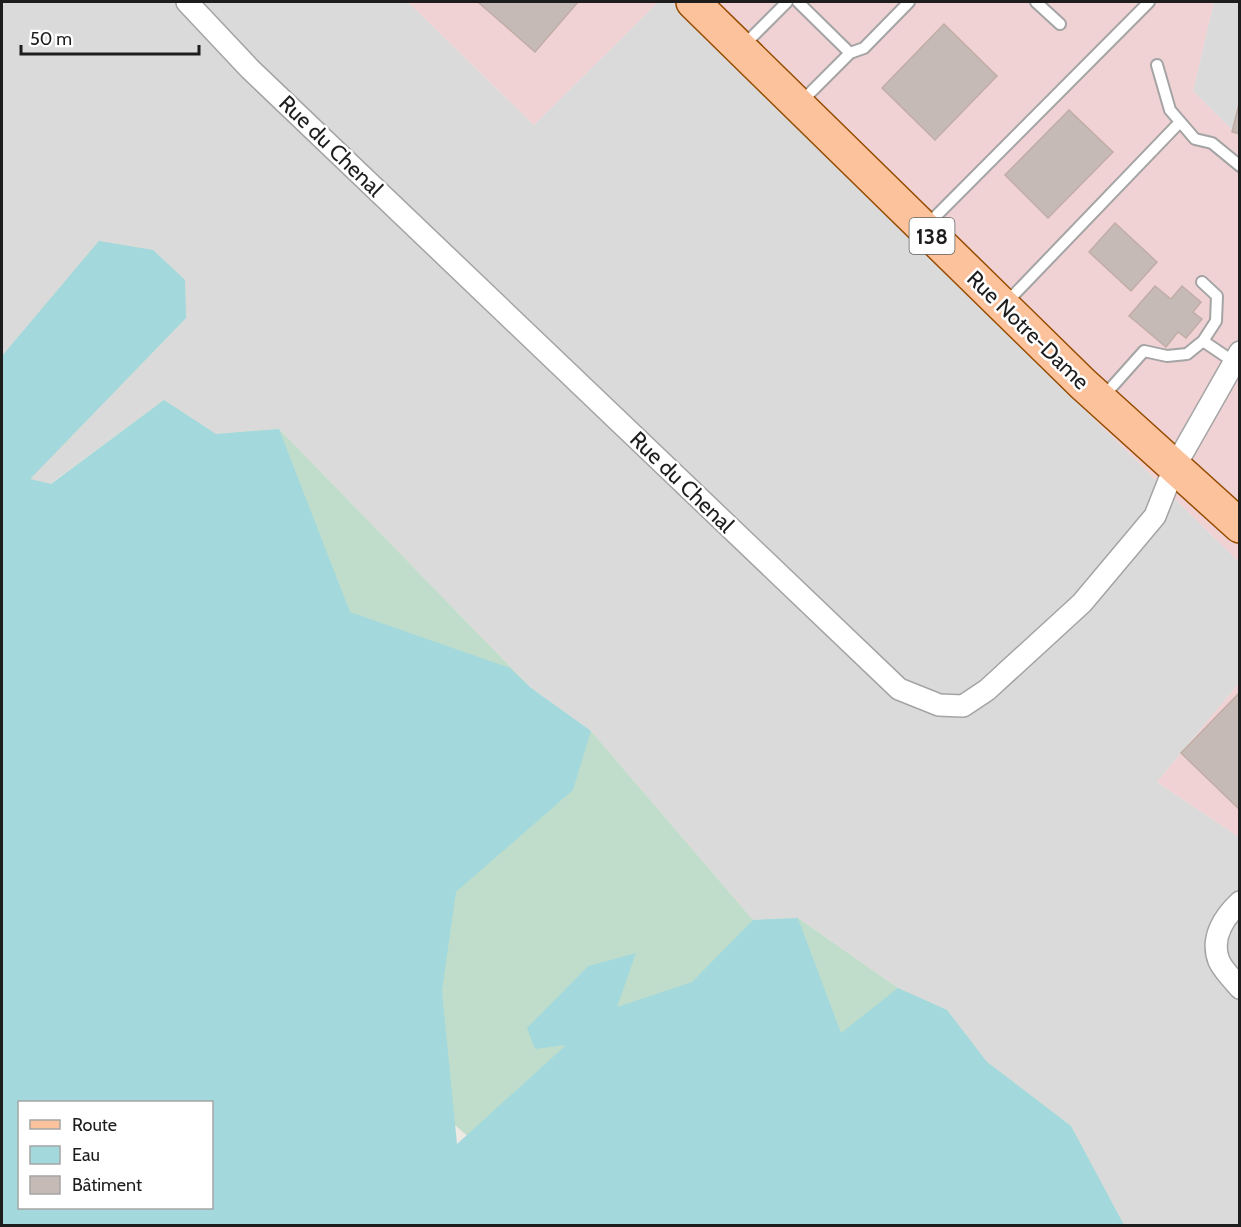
<svg xmlns="http://www.w3.org/2000/svg" width="1241" height="1227" viewBox="0 0 1241 1227" font-family="Cabin,sans-serif">
<rect width="100%" height="100%" fill="#eee9e3"/>
<path fill="#dbdada" d="M2,2H408L534,125L658,2H672L1239,562V683L1157,782L1239,837V1225H1124L1071,1126L987,1062L947,1010L898,988L798,918L753,920L591,731L531,688L279,429L216,434L164,400L50,484L29,479L186,318L5,354L2,356Z
M1214,2H1239V137L1193,91Z"/>
<path fill="#f0d2d5" d="M408,2H658L534,125Z
M672,2H1214L1193,91L1239,137V562Z
M1239,683V837L1157,782Z"/>
<path fill="#c0ddcb" d="M99,241L153,250L185,280L186,318L30,479L51,484L164,400L216,434L279,429L531,688L591,731L753,920L798,918L898,988L947,1010L987,1062L1071,1126L1124,1225H569L424,1098L68,706L2,356Z"/>
<path fill="#a3d9dc" fill-rule="evenodd" d="M99,241L153,250L185,280L186,318L30,479L51,484L164,400L216,434L279,429L350,612L510,668L531,688L591,731L573,790L456,892L442,991L457,1144L566,1045L535,1049L527,1028L588,966L636,953L617,1007L692,982L753,920L798,918L841,1033L898,988L947,1010L987,1062L1071,1126L1124,1225H2V356ZM20,1102H212V1208H20Z"/>
<path fill="#c6bab6" stroke="#c0ada5" stroke-width="1.5" d="M478,2H578L535,52Z
M944,24L997,76L935,140L882,88Z
M1240,100V134L1232,132Z
M1069,110L1113,152L1048,218L1005,175Z
M1115,223L1157,262L1131,291L1089,252Z
M1155,286L1171,299L1182,286L1201,302L1193,312L1202,319L1186,338L1178,332L1166,347L1129,316Z
M1240,692V810L1181,753Z"/>
<g fill="none" stroke-linecap="round" stroke-linejoin="round">
<defs>
<path id="lane" d="M798,2L850,53
M1036,2L1060,24
M743,46L787,2
M1157,65L1170,110L1195,139L1212,143L1240,166
M800,103L850,53L864,48L909,2
M925,227L1149,2
M1006,303L1180,122
M1203,341L1234,362
M1102,398L1144,351L1167,356L1187,354L1203,341L1216,321L1217,296L1202,282"/>
<path id="street" d="M187,2L250,69L899,689L939,705L963,706L987,690L1082,603L1155,516L1174,468L1240,352
M1240,902C1224,917 1210,938 1219,961C1223,970 1233,980 1240,988"/>
<path id="primary" d="M693,2L1083,384L1240,526"/>
</defs>
<use href="#lane" stroke="#a4a4a4" stroke-width="14"/>
<use href="#street" stroke="#a4a4a4" stroke-width="24"/>
<use href="#primary" stroke="#964c00" stroke-width="36"/>
<use href="#lane" stroke="#fff" stroke-width="10"/>
<use href="#street" stroke="#fff" stroke-width="21"/>
<use href="#primary" stroke="#fcc29b" stroke-width="33"/>
</g>
<g text-anchor="middle" dominant-baseline="central" stroke-width="5" stroke-linejoin="round" paint-order="stroke">
<rect fill="#fff" stroke="#616161" stroke-width="1.5" x="909.5" y="218" width="45" height="36" rx="4.5"/>
<g font-size="21" font-weight="bold" fill="#1d1d1d">
<text x="932" y="236">138</text>
</g>
<g font-size="22" fill="#1d1d1d" stroke="#fff">
<text transform="translate(331 146) rotate(44)">Rue du Chenal</text>
<text transform="translate(1028 330) rotate(44)">Rue Notre-Dame</text>
<text transform="translate(682 482) rotate(44)">Rue du Chenal</text>
</g>
</g>
<rect width="1241" height="1227" fill="none" stroke="#1d1d1d" stroke-width="6"/>
<rect x="18" y="1101" width="195" height="108" fill="#ffffff" stroke="#a5a5a5" stroke-width="1.5"/>
<rect x="30" y="1120" width="30" height="9" fill="#fcc29b" stroke="#a5a5a5" stroke-width="1.5"/>
<text x="72" y="1131" font-size="18" fill="#1d1d1d">Route</text>
<rect x="30" y="1146" width="30" height="18" fill="#a3d9dc" stroke="#a5a5a5" stroke-width="1.5"/>
<text x="72" y="1161" font-size="18" fill="#1d1d1d">Eau</text>
<rect x="30" y="1176" width="30" height="18" fill="#c6bab6" stroke="#a5a5a5" stroke-width="1.5"/>
<text x="72" y="1191" font-size="18" fill="#1d1d1d">Bâtiment</text>
<path d="M21 45v9h178v-9" fill="none" stroke="#1d1d1d" stroke-width="3"/>
<text x="30" y="45" font-size="18" fill="#1d1d1d" stroke="#ffffff" stroke-width="4.5" paint-order="stroke">50 m</text>
</svg>
